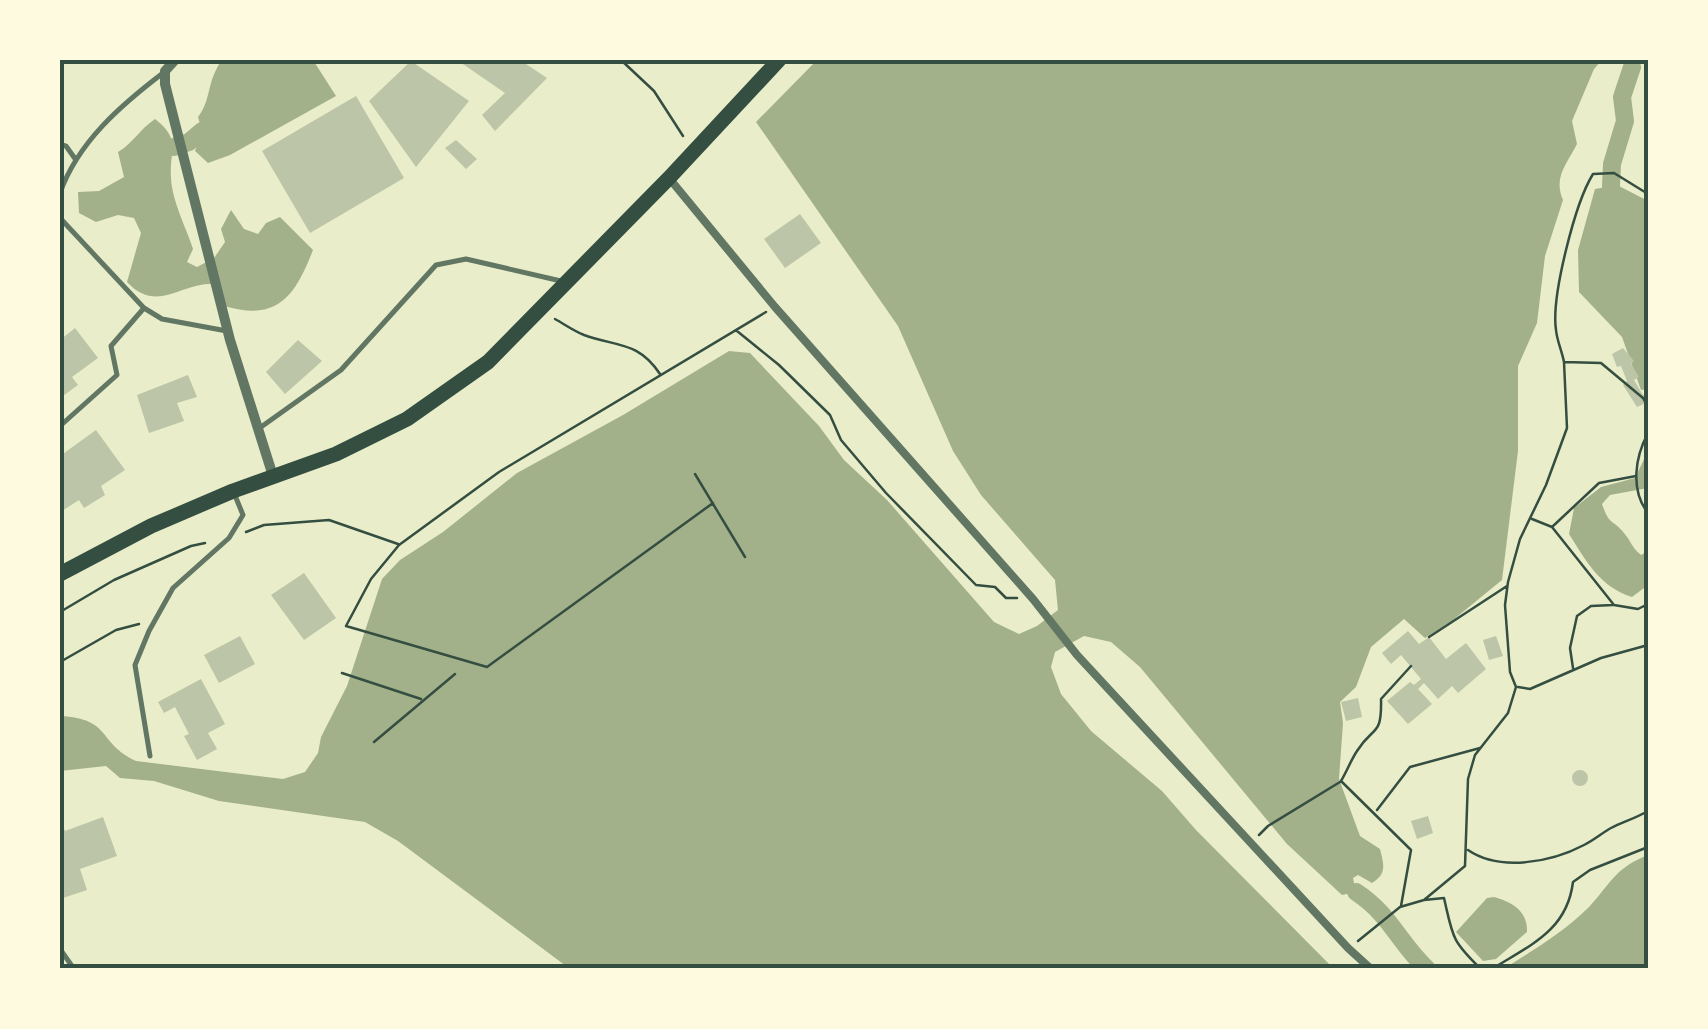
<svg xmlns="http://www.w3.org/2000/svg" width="1708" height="1029" viewBox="0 0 1708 1029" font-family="'Work Sans',sans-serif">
<rect width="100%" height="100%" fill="#e9edc9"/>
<path fill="#a3b18a" d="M222,60H313L336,96L230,155L208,163L195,151L202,131L198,117C212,99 206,82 222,60Z
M817,60H1602L1594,69L1572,121L1577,144C1567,164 1553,177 1563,200L1545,256L1537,323L1518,366V451L1502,580L1453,620L1425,638L1404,619L1371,647L1356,687L1340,702L1343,723L1339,779L1360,836L1380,849C1384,865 1387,874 1372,883L1358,875L1353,878L1356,892L1342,895L1287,844L1140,667L1111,642L1084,636L1055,652L1051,667L1061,694L1091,731L1162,791L1196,830L1334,969H570L398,841L365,822L219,801L154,781L120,778L106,766L60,771V716C113,719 96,742 136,761L283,779L305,772L318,753L321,737L347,686L382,579L400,560L443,532L517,473L623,415L729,351L750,353L819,426L844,460L887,500L994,622L1019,634L1037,626L1058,610L1055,580L981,495L953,451L898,326L756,122Z
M155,119C182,140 169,150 171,178C172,201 186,227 193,249L187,262L197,267L214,258L225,242L221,229L231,210L244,229L258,234L266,223L280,217L313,250C295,296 278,322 224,306L217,284C181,281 158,315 127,282L141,233L134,218L118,215L96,222L79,213L78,192L99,191L124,177L118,152C133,143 140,129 155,119Z
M1617,185L1648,201V389L1641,390L1622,337L1579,292L1578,250L1595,189Z
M1648,451V488L1610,495L1602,504C1610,527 1612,518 1624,533C1631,541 1632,548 1641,555L1648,551V585L1632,597C1600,587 1586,561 1569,534L1574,508L1601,487L1635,478Z
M1648,855V969H1504C1533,950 1564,932 1589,907C1611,883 1615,868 1648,855Z
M1494,897C1512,902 1528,911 1527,932L1496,959L1483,961L1456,932L1487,898Z"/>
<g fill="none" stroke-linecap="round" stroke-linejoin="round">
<path stroke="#a3b18a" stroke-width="18" d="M174,147L189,142L202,131
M1611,186L1612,164L1625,121L1622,97L1632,67
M1356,892C1391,915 1398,942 1427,969"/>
</g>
<path fill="#bcc5a7" d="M457,60H520L547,78L495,131L482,115L505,93Z
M411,61L469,101L416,167L369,101Z
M356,96L404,178L310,233L262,151Z
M456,140L477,159L466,169L445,148Z
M800,214L821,243L785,268L764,239Z
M75,328L98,358L72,377L78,385L60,398V340Z
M298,340L322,361L285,394L266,372Z
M1623,348L1634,361L1631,364L1639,377L1634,380L1643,395L1648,393V402L1637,407L1623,385L1627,381L1621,366L1617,367L1612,354Z
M188,375L197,397L177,403L184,421L149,433L137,395Z
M96,430L125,470L101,486L105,495L84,508L79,500L62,511L60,456Z
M304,573L336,618L304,640L271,595Z
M1408,631L1419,644L1429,637L1446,659L1466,643L1486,669L1458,693L1452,686L1438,699L1424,683L1418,689L1432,704L1408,724L1387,701L1410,682L1414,685L1421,679L1401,655L1391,664L1382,653Z
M240,636L255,664L219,683L204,655Z
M1496,636L1503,656L1489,660L1483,640Z
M201,679L225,724L208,733L217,749L197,760L184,736L189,734L175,707L164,713L158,702Z
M1358,698L1362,717L1346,721L1341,702Z
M1572 778a8 8 0 1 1 16 0a8 8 0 1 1-16 0Z
M1428,816L1433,833L1417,839L1411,821Z
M103,817L117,856L80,869L87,890L60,899V820L65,831Z"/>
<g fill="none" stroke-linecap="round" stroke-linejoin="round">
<path stroke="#344e41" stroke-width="2.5" d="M621,60L654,91L683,136
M1648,194L1614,173L1593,174C1575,203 1551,297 1556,330C1557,341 1562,351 1564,362L1601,363L1643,398L1648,407
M555,319C564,324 574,331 584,335C617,347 638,341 660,374
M737,331L779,365L830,415L841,440L886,493L976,585L995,587L1006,598H1017
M1648,433C1635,457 1630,490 1648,513
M695,474L745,557
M713,503L487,667L346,626L371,579L399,545L499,472L766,312
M1532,519L1552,527L1599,483L1636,476
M1552,527L1614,605L1638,609L1648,604
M246,532L264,525L329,520L398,544
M60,612L114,580L191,546L205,543
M1429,637L1507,586
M60,662L116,630L139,624
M1573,668L1570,648L1577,616L1591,606L1613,605
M342,673L421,699
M1518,687L1530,689L1601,658L1648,645
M374,742L455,674
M1377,810L1410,767L1480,748
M1259,835L1268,826L1340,782
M1468,850C1500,872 1552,862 1584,845C1594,840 1602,833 1611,828C1623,822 1636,818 1648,811
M1424,900L1444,898C1453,937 1451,940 1481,969
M1401,906L1411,850L1341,781C1347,771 1351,760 1357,751C1373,725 1382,738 1381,699L1411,666
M1358,941L1400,907L1424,900L1465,866L1468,779L1475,755L1508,713L1516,687L1510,672L1505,605L1508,582L1520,539L1546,485L1567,428L1564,362
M1492,969C1530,945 1567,931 1573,882L1590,870L1648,847"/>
<path stroke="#617663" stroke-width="5" d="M60,144L66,146L76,160
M60,193C78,142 121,105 163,73
M60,218L144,308L162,319L227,331
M60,426L117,375L111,346L144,308
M261,427L341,370L436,265L466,259L561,281
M150,756L135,665L149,631L173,588L229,538L243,515L234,493
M60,949L74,969"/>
<path stroke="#617663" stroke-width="8" d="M669,178L775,307L1033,599L1077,655L1348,948L1371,969"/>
<path stroke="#617663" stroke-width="10" d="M175,60L165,71V84L230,340L273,476"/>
<path stroke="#344e41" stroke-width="15" d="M60,574L151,526L233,491L336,454L407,419L488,362L669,178L779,60"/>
</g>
<rect width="1708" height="1029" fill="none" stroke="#fefae0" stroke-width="125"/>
<rect x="62" y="62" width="1584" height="904" fill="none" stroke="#344e41" stroke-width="4"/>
</svg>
